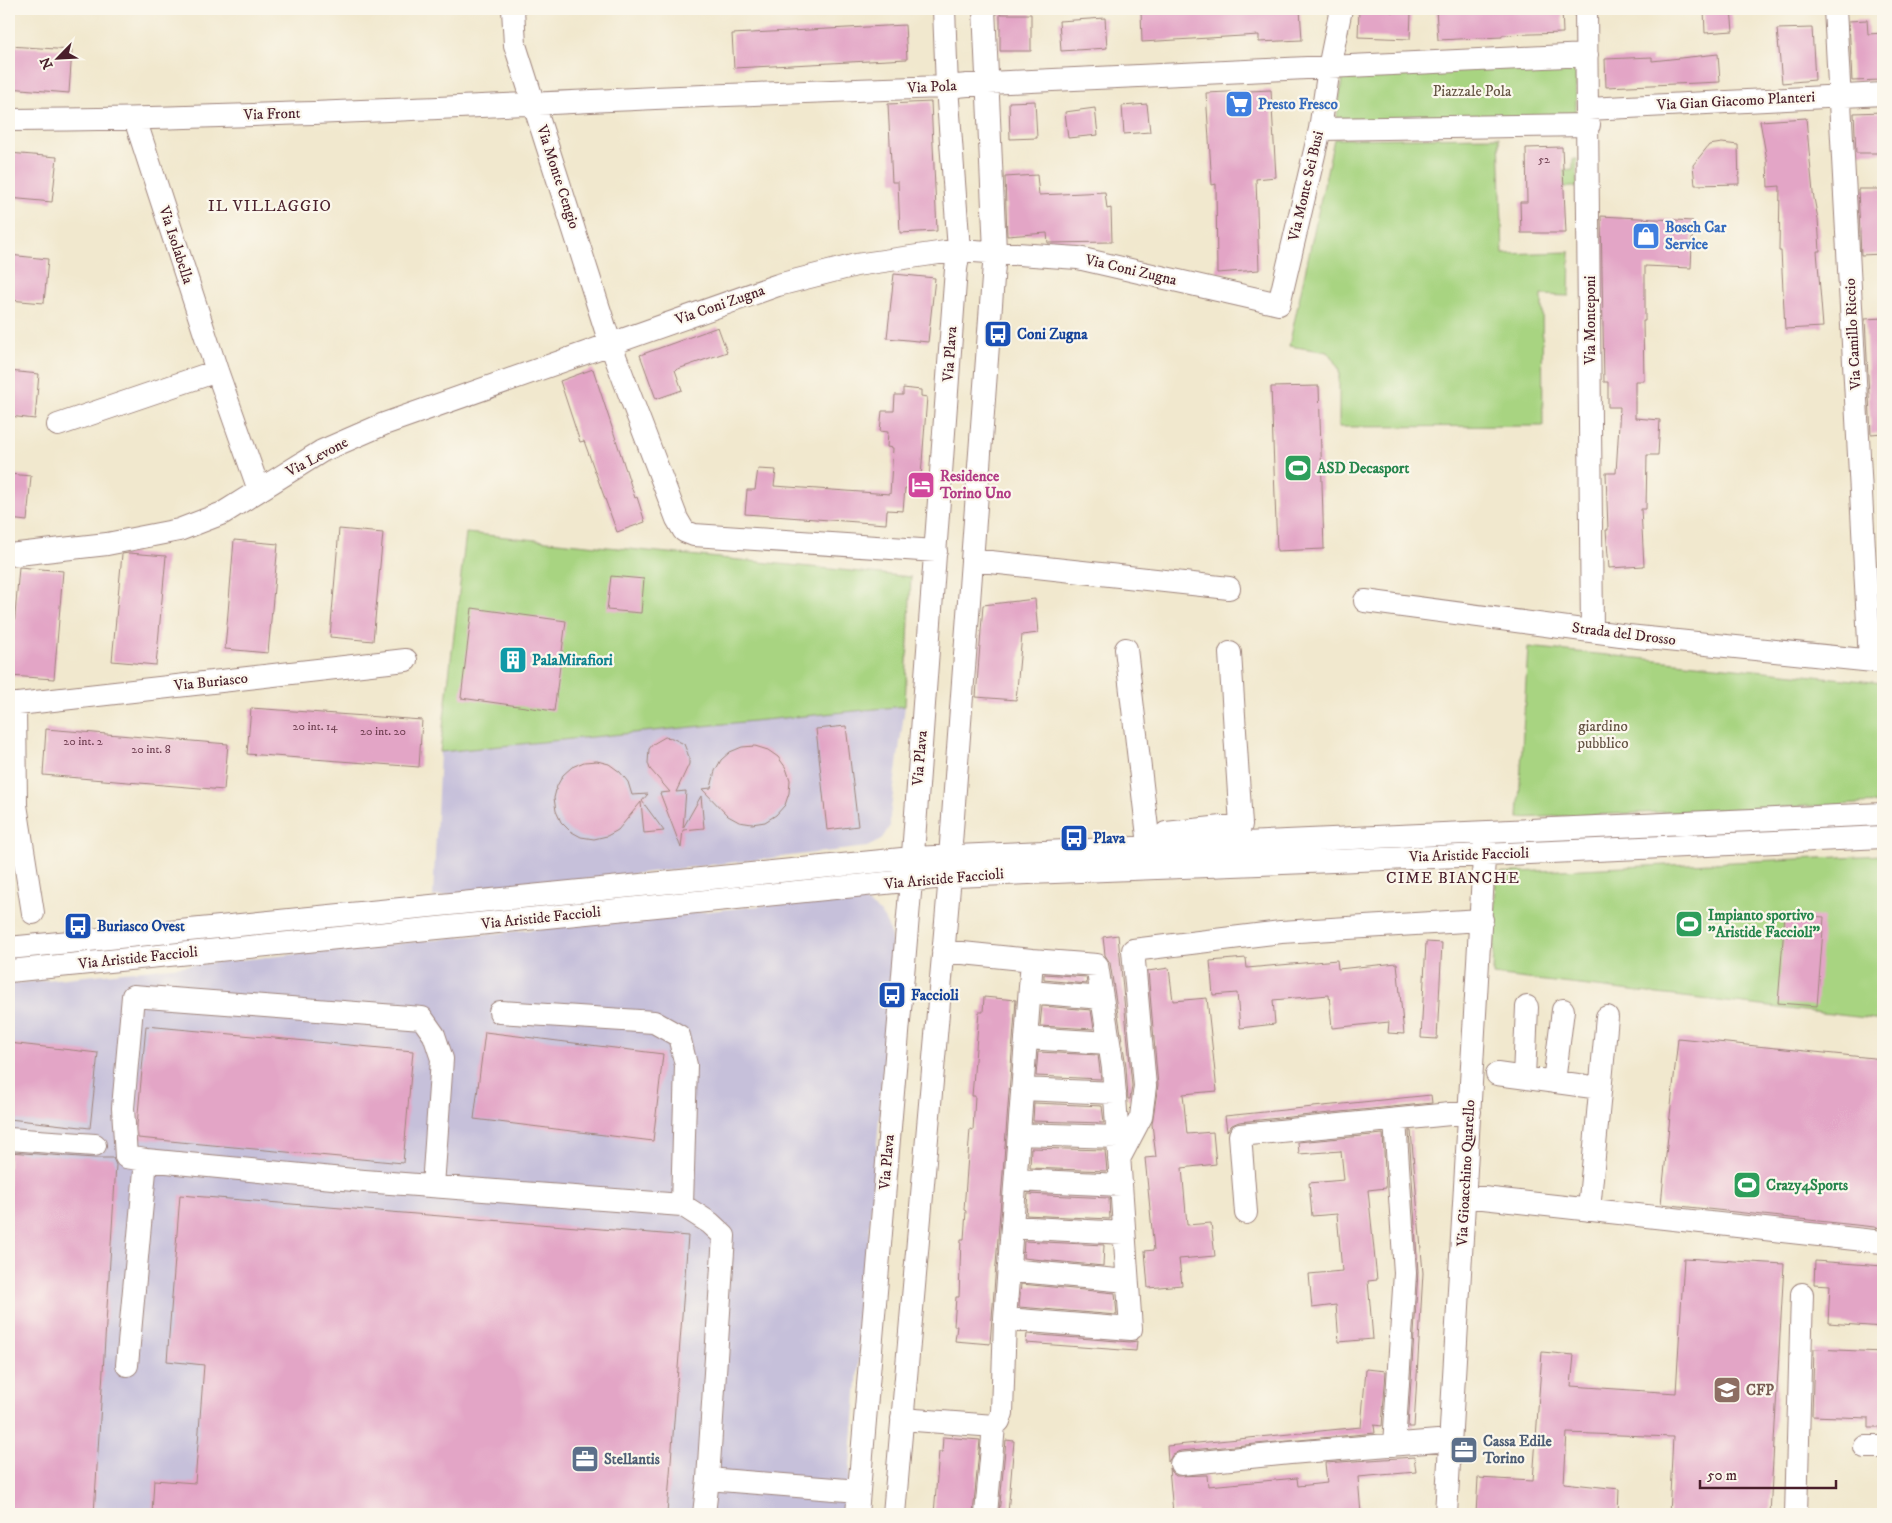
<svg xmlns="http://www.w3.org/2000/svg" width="1892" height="1523" viewBox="0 0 1892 1523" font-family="'IM FELL DW Pica',serif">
<rect width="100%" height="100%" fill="#fbf7ec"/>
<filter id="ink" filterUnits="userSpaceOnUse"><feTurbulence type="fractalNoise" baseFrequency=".02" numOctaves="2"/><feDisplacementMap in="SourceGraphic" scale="10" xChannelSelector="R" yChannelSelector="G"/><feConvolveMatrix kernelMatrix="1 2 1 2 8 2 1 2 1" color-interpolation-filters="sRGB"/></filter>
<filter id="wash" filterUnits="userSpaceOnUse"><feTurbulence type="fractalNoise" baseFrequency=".0096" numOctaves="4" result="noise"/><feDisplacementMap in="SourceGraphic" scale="20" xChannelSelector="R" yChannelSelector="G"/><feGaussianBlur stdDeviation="1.12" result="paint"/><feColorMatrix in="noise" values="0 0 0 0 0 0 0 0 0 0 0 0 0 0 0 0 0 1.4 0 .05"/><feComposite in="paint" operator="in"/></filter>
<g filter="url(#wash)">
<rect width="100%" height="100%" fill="#f1e8ce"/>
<path fill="#c6c0da" d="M905,706L890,816V826L881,840L867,847L433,897L440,752Z
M844,897L862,899L881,913L890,931L893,951L846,1514H9V984Z"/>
<path fill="#a8d481" stroke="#797a56" d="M1576,60V116L1336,124L1343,72Z
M1499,137L1503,254L1570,252L1569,296L1542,295L1543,426L1339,427V369L1328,352L1289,346L1334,139Z
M1573,159H1577V187H1563L1562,171L1573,170Z
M466,533L911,577L905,706L440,752Z
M1528,647L1883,683V803L1518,818Z
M1883,855V1020L1493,975L1496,873Z"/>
<g id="blocks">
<path fill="#e3a5c6" d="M1198,9H1300L1302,40L1259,42V35L1142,42L1141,11Z
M1359,9H1392L1391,12L1411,13L1410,39L1358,37Z
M1436,9H1562L1563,33L1502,35V37L1438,40Z
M1704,9H1731L1733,31L1705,33Z
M1000,14H1031V51H1000Z
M1105,18L1107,48L1061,51L1059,21Z
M1867,20L1868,34L1883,33V80L1852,81L1849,21Z
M905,25L907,59L734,68L732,34Z
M1812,28L1815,80L1782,83L1777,29Z
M9,46L72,50L69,93L9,88Z
M1718,54L1720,82L1606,87L1605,59L1652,57V61Z
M1271,90L1276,177L1256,179L1259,270L1217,273L1216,184L1212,185L1206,93Z
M1035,101L1037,138L1010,139L1009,102Z
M931,102L937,231L900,233L898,182H892L888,104Z
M1147,104L1150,132L1124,134L1122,106Z
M1095,108L1098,135L1068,138L1065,112Z
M1883,112V153H1856L1854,113Z
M1806,118L1813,193L1818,219L1820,251H1817L1823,327L1785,329L1781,251H1779L1780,186L1768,187L1767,160L1760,121Z
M1722,143L1738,145L1739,184L1695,185L1693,165L1709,145Z
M1562,147L1566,233H1521L1520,202H1527L1526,148Z
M9,153L57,157L52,202L9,198Z
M1037,175L1039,195L1105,192L1107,209L1111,208L1112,242L1048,243L1047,233L1007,236L1005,177Z
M1858,189H1883V254L1861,255Z
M1601,216L1693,221L1691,268L1645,266V321H1643L1644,381H1635V418L1660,420L1658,455H1647L1646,509H1641L1644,566L1609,568L1606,530H1608L1606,473H1616L1620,407H1608V382H1604Z
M9,255L48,259L44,303L9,300Z
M894,274L935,278L928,342L887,338Z
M1883,318V433L1871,434L1865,319Z
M718,327L727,352L675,370L682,390L656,399L640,355Z
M593,369L635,498L637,497L645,522L617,532L584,441L580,442L560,381Z
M9,371L39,374L35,419L9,416Z
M1319,386L1324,549L1277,551L1271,387Z
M903,388L921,390V396L927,397L920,489L905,488L903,511L887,510L886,524L745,514L747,490H755L758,469L776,470L774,486L890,494L893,448L887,447L888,432L880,431L882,411H894L895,395H903Z
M9,474L31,476L27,521L9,519Z
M339,529L383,533L373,641L330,637Z
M234,540L278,544L268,653L225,649Z
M129,553L166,556L156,665L112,661L122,554Z
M19,567L63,571L54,679L10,676Z
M611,576L644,579L641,613L607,610Z
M1035,599L1038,633L1022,635L1016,700L976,697L983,605Z
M472,608L566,621L554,711L461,698Z
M251,708L422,720L419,767L247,754Z
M846,726L858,826L827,830L816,729Z
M46,729L228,744L224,790L43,775Z
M665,737L672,738L684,744L689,757V764L676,792L686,791L683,828L701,796L704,828L683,830L681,848L660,793L670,792L650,769L648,763L649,749L653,744Z
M755,746L768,750L778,757L786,768L790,780L789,793L785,805L776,815L765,822L752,824L739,822L728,816L702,789L711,788L715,771L721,760L730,752L742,747Z
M597,761L609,764L620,772L628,782L632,795L648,794L642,801L664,831L644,833L641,802L618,830L607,836L594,839L581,837L570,831L561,822L556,811L554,798L557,786L563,775L572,767L584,762Z
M1785,914L1824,917L1817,1006L1778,1003Z
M1118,935L1132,1086L1130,1099H1128L1126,1066L1110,963L1105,955L1103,937Z
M1426,942L1442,943L1437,1039L1421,1038Z
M1246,958L1247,968L1337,960L1338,969L1397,963L1404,1034L1388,1033L1389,1022L1332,1028L1329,995L1273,1000L1275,1024L1240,1028L1237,993L1213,995L1210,961Z
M1169,968L1173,1001L1207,998L1217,1091L1183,1094L1187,1134L1213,1132L1216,1164L1182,1168L1187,1225L1211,1223L1215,1256L1179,1259L1182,1285L1148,1288L1145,1251L1154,1250L1145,1158L1156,1157L1152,1124L1158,1085L1148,971Z
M1044,974L1086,977L1087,984L1044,980Z
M984,997L1016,1000L990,1344L955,1341L957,1326H954L956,1297H959L961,1239H964L966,1211L964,1210L970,1129L973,1130L975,1096H972L979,1012H983Z
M1042,1006L1091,1010L1094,1029L1040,1026Z
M146,1026L413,1051L403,1163L138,1138L137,1125Z
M485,1032L663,1054L653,1141L474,1119Z
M1678,1038L1883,1059V1228L1661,1204Z
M9,1043L98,1053L90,1128L9,1119Z
M1038,1052L1098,1055L1101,1079L1036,1076Z
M1431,1095L1432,1103L1239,1122L1232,1125L1227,1131L1225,1116Z
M1034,1103L1102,1106L1104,1123L1033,1121Z
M1409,1131H1411L1423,1273L1414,1427H1408L1418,1272Z
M1383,1134L1386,1188L1368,1190L1377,1280L1368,1281L1373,1339L1339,1342L1336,1305L1312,1308L1309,1274L1342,1271L1337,1214L1312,1216L1309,1183L1344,1180L1341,1151L1299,1154L1298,1142Z
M1031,1148L1105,1150L1107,1171L1030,1168Z
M9,1152L94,1158H113L116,1165L94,1514H9Z
M1028,1194L1109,1198L1110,1219L1026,1215Z
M180,1195L688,1236L667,1514H152L154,1480L195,1483L204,1365L167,1361Z
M1024,1241L1104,1245L1103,1266L1023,1258Z
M1684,1258L1784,1264L1770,1514H1669L1673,1437L1567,1433L1564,1483L1619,1489L1618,1514H1476L1478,1478L1533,1481L1542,1352L1574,1355L1571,1386L1676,1393Z
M1815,1261L1883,1266V1327L1828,1323L1830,1285L1814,1284Z
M1021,1284L1115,1293L1117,1315L1019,1307Z
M1027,1334L1130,1342L1137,1341L1136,1351L1026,1343Z
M1814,1349L1883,1352V1428H1869V1418L1812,1416Z
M1366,1369L1386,1371L1382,1426L1374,1425L1375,1433L1180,1451L1173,1454L1168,1462L1167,1446L1361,1427Z
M943,1437L980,1440L973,1514H934L939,1452H942Z
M1006,1440L1014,1441L1008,1514H999Z
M1414,1457L1416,1472L1358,1477L1361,1514H1197V1511L1173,1513L1169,1468L1171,1472L1176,1476L1207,1475L1208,1486L1297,1478L1298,1486L1327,1483L1325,1463Z"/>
</g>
</g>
<g filter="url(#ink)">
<use href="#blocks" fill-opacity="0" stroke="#9e847c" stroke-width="1"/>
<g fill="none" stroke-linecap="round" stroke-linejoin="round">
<defs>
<path id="minor" d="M513,9L515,45L610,343L677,519L684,531L694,535L936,551
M1586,9L1592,631
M1835,9L1870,660
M1588,109L1883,94
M135,119L217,371L259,490
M9,120C322,118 634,96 947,87L988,83L1587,55
M1320,129L1589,125
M58,425L217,371
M9,555L107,544L179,530L223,513L322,451L384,424L778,285L856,265L959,250L1078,258L1279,304L1320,129L1329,68L1341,9
M972,560L1229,588
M1365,601L1628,636L1883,662
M1126,649L1151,862
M15,704L16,805L33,913
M9,705L406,660
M1166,833L1241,825L1230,653
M9,948L912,858L1883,814
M9,971L955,876L1485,855L1883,837
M1030,992L1102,998
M500,1012L654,1022L679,1036L686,1065L682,1205
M1026,1038L1109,1043
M1497,1074L1600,1088
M1524,1077L1527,1007
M1554,1082L1563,1010
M1022,1089L1115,1093
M1019,1134L1118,1137
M9,1139L95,1145
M1119,1159L1141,1117L1145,1086L1133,950L1281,932L1482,920
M1016,1180L1121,1185
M433,1186L442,1059L434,1035L422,1018L133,996L123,1108L126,1157L146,1160L364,1181L682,1205L710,1223L724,1236L708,1479L859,1491
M1465,1196L1882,1242
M1589,1210L1607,1017
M1246,1213L1240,1135L1470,1112
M1012,1227L1124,1233
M1009,1270L1127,1281
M1005,1319L1131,1329L1113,1068L1097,965L1032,960
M127,1365L146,1160
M902,1419L994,1426L999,1421L1002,1413L1005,1319L1032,960L943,951
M1394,1445L1405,1273L1395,1120
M1865,1447H1883
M1181,1464L1290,1453L1450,1440
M704,1514L708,1479
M857,1514L911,881L956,269L959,250L947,87L944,9
M894,1514L950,876V857L995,251L984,9
M986,1514L994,1426
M1446,1514L1485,841
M1796,1514L1802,1294"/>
</defs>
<use href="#minor" stroke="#9e847c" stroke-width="24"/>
<use href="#minor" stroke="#fff" stroke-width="22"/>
</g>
</g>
<defs>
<symbol id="supermarket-square" viewBox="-11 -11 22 22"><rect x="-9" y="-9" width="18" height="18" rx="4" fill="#3f7fe0" stroke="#fbf7ec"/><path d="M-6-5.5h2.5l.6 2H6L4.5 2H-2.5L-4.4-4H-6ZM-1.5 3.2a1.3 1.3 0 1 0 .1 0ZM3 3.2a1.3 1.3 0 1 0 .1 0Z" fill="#fff"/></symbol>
<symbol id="shop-square" viewBox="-11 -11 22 22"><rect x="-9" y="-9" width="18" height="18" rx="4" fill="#3f7fe0" stroke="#fbf7ec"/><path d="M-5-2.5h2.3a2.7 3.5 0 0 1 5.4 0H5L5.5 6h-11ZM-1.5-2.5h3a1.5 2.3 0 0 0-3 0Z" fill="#fff"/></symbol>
<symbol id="bus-square" viewBox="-11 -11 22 22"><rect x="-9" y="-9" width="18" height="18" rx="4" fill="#1a4fb4" stroke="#fbf7ec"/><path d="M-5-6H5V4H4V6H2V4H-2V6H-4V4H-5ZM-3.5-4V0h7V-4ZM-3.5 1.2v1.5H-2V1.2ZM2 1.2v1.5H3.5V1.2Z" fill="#fff"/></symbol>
<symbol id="stadium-square" viewBox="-11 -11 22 22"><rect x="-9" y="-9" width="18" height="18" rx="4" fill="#2e9e5b" stroke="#fbf7ec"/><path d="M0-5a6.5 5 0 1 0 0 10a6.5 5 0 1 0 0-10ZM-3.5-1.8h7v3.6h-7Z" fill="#fff"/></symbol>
<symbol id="hotel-square" viewBox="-11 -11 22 22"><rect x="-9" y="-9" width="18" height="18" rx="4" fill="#d1479c" stroke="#fbf7ec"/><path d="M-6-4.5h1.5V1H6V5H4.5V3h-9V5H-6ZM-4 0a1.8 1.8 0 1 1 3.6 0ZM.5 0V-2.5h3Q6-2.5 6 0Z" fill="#fff"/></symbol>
<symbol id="building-square" viewBox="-11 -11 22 22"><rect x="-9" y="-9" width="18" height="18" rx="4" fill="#0f9aa8" stroke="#fbf7ec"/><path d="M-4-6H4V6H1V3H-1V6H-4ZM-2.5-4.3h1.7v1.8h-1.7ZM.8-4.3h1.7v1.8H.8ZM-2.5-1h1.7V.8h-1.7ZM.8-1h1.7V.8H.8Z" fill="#fff"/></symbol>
<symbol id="school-square" viewBox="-11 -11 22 22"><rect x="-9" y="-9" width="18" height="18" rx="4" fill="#8d6e63" stroke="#fbf7ec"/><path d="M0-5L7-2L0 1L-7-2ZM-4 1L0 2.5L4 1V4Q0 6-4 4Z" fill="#fff"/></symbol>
<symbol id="office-square" viewBox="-11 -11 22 22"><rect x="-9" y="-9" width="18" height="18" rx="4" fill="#5c6f8a" stroke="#fbf7ec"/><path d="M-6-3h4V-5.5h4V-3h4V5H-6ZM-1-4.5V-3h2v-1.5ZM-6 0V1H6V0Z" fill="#fff"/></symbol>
</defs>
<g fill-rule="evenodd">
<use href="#supermarket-square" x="1223" y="88" width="32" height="32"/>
<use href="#shop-square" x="1630" y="220" width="32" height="32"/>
<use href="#bus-square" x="982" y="318" width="32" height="32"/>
<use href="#stadium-square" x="1282" y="452" width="32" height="32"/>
<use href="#hotel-square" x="905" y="469" width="32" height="32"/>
<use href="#building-square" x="497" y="644" width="32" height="32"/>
<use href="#bus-square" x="1058" y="822" width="32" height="32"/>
<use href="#stadium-square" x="1673" y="908" width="32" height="32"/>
<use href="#bus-square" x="62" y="910" width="32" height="32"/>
<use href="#bus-square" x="876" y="979" width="32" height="32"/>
<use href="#stadium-square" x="1731" y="1169" width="32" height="32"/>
<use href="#school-square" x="1711" y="1374" width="32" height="32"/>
<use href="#office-square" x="1448" y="1434" width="32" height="32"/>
<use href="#office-square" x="569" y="1443" width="32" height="32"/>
</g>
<g text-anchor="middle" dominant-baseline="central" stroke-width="4.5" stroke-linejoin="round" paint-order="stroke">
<g font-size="12" fill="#704052">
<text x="1544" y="159">52</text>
<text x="315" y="726">20 int. 14</text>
<text x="383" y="731">20 int. 20</text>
<text x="83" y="741">20 int. 2</text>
<text x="151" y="749">20 int. 8</text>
</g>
<g font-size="15" fill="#4a1f2b" stroke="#fbf7ec">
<text transform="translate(932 87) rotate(-3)">Via Pola</text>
<text transform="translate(1736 101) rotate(-3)">Via Gian Giacomo Planteri</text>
<text transform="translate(272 114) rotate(-2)">Via Front</text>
<text transform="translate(558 177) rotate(72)">Via Monte Cengio</text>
<text transform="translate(1306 186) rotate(-77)">Via Monte Sei Busi</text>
<text transform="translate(176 245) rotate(72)">Via Isolabella</text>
<text transform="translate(1131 270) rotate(13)">Via Coni Zugna</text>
<text transform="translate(720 305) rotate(-19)">Via Coni Zugna</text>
<text transform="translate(1590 320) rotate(-90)">Via Monteponi</text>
<text transform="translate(1853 334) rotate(-93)">Via Camillo Riccio</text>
<text transform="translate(950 354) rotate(-86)">Via Plava</text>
<text transform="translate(317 457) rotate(-28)">Via Levone</text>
<text transform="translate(1624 634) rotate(7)">Strada del Drosso</text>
<text transform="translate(211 682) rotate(-6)">Via Buriasco</text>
<text transform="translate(920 758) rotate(-85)">Via Plava</text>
<text transform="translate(1469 855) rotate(-2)">Via Aristide Faccioli</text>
<text transform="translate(944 879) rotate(-5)">Via Aristide Faccioli</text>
<text transform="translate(541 918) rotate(-6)">Via Aristide Faccioli</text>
<text transform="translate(138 958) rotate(-6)">Via Aristide Faccioli</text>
<text transform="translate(887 1162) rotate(-85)">Via Plava</text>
<text transform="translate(1466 1173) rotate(-87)">Via Gioacchino Quarello</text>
</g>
<g font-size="15" fill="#665545" stroke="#fbf7ec">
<text x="1472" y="91">Piazzale Pola</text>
<text x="1603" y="726">giardino<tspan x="1603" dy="17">pubblico</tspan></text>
</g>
<g font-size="15" font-weight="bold" fill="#366cbe" stroke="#fbf7ec" text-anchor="start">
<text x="1258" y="104">Presto Fresco</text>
<text x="1665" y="227">Bosch Car<tspan x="1665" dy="17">Service</tspan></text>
</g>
<g font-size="15" font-weight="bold" fill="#164399" stroke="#fbf7ec" text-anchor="start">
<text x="1017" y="334">Coni Zugna</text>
<text x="1093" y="838">Plava</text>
<text x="97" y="926">Buriasco Ovest</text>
<text x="911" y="995">Faccioli</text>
</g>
<g font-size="15" font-weight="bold" fill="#27864d" stroke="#fbf7ec" text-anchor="start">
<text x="1317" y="468">ASD Decasport</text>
<text x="1708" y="915">Impianto sportivo<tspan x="1708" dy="17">"Aristide Faccioli"</tspan></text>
<text x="1766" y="1185">Crazy4Sports</text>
</g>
<g font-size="15" font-weight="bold" fill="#b23c85" stroke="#fbf7ec" text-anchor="start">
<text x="940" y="476">Residence<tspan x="940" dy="17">Torino Uno</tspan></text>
</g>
<g font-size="15" font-weight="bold" fill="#0d838f" stroke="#fbf7ec" text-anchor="start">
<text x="532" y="660">PalaMirafiori</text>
</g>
<g font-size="15" font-weight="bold" fill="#785e54" stroke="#fbf7ec" text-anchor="start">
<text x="1746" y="1390">CFP</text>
</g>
<g font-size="15" font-weight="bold" fill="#4e5e75" stroke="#fbf7ec" text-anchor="start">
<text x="1483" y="1441">Cassa Edile<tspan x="1483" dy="17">Torino</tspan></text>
<text x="604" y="1459">Stellantis</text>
</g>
<g font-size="16" letter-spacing="1" fill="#4a1f2b" stroke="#fbf7ec">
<text x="270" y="206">IL VILLAGGIO</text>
<text x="1453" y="878">CIME BIANCHE</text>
</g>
</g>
<rect width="1892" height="1523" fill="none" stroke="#fbf7ec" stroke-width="30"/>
<g transform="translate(58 58) rotate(246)" stroke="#fbf7ec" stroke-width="4" paint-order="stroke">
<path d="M0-4L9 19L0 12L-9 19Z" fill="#4a1f2b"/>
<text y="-8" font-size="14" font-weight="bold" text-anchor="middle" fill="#4a1f2b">N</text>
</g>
<path d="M1700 1480v8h136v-8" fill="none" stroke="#4a1f2b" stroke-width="2.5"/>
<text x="1707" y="1480" font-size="15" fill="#4a1f2b" stroke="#fbf7ec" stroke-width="4" paint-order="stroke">50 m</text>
</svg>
